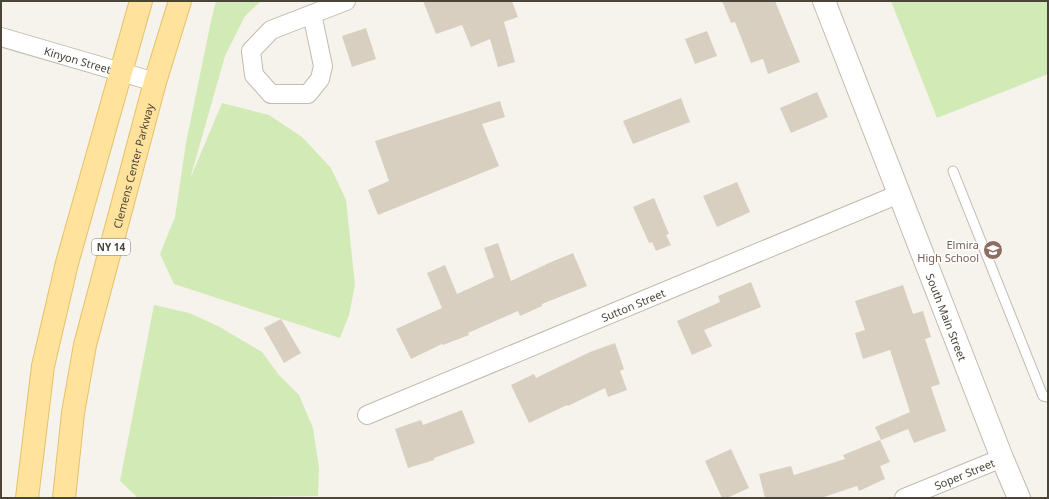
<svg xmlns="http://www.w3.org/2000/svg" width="1049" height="499" viewBox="0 0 1049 499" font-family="'Noto Sans',sans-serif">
<rect width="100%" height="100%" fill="#f6f3ec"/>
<path fill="#d2eab5" d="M216,1H261L245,16L225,56L190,179L222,103L269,115L302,137L331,168L346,200L355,285L349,315L340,338L174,284L160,254L175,217L186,143L211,21Z
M891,1H1048V74L937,118Z
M154,305L189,313L218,326L262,352L279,375L299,395L313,428L319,468L318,496L138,498L120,481Z"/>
<path fill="#d8cfc1" d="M423,1H512L518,17L504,22L515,62L498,67L490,39L471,47L462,25L436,34Z
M722,1H775L800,62L768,74L763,59L751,63L735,22L731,23Z
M366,28L376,59L352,67L342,36Z
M707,31L717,56L695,64L685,39Z
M817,92L828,117L791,133L780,108Z
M681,98L690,122L633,144L623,121Z
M500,101L505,117L482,124L499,166L378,215L368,190L389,181L375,141Z
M737,182L750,212L717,227L703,196Z
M654,198L669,234L666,235L671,245L656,251L652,242L649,243L633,207Z
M498,243L511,281L549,263L573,253L587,286L542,304V306L520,316L518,311L468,333L469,335L443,345L442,344L411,359L396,329L442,308L427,273L445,265L457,294L494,277L484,248Z
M751,282L761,307L704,330L712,346L692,355L677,321L720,302L718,296Z
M903,285L913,314L923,311L931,337L925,339L940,384L931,387L946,431L914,443L908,429L881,440L875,427L910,412L890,350L863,359L855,333L865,330L855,301Z
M281,319L301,353L284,363L264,328Z
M615,343L624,369L620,371L627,390L608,397L605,388L568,406L567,405L529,423L511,385L534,374L536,378L590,352Z
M462,410L475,443L434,458V460L408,468L395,429L421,420L423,425Z
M880,440L890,462L880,466L885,479L859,491L857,486L821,498H765L759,474L791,466L794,475L845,459L843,455Z
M731,449L749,488L727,498H722L705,461Z"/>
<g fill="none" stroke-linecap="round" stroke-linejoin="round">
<defs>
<path id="service" d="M953,171L1043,396L1048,397"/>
<g id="minor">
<path d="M312,14L323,66L320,79L308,94H271L254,75L251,51L271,30L346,1"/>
<path id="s1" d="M1,37L155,82"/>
<path id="s2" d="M367,415L899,194"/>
<path id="s3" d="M904,498L1002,458"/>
</g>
<g id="tertiary">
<path id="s4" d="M824,1L1002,458L1019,498"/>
</g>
<g id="primary">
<path d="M27,498L43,366L67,263L141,1"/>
<path id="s5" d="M64,498L73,413L85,345L155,82L180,1"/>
</g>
</defs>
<use href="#service" stroke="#c2bbae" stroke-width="11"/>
<use href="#minor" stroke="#c2bbae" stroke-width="20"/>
<use href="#tertiary" stroke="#c2bbae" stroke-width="24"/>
<use href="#primary" stroke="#e6c16a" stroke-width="24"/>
<use href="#service" stroke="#fff" stroke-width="9"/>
<use href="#minor" stroke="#fff" stroke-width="18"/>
<use href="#tertiary" stroke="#fff" stroke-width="22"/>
<use href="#primary" stroke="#ffe39c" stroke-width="22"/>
</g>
<defs>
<symbol id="school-disc" viewBox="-11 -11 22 22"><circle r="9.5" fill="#8d6e63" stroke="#fff"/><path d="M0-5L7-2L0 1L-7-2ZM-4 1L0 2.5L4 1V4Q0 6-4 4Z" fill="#fff"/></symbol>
</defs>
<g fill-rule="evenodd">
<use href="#school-disc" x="982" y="239" width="22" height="22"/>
</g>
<g text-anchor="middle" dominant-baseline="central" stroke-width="3" stroke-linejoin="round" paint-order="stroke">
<rect fill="#fff" stroke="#817c74" stroke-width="1" x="92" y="239" width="38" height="16" rx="3"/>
<g font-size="10" font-weight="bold" fill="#4b4439">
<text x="111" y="247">NY 14</text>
</g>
<g font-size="11" fill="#4b4439" stroke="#fff">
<text stroke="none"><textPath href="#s1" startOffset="80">Kinyon Street</textPath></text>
<text stroke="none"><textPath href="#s5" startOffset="340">Clemens Center Parkway</textPath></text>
<text stroke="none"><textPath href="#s2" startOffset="288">Sutton Street</textPath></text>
<text stroke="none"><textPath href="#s4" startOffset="339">South Main Street</textPath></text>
<text stroke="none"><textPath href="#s3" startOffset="65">Soper Street</textPath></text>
</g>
<g font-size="11" fill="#785e54" stroke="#fff" text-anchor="end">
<text x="979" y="244">Elmira<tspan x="979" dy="13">High School</tspan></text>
</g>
</g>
<rect width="1049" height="499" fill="none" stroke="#4b4439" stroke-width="4"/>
</svg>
